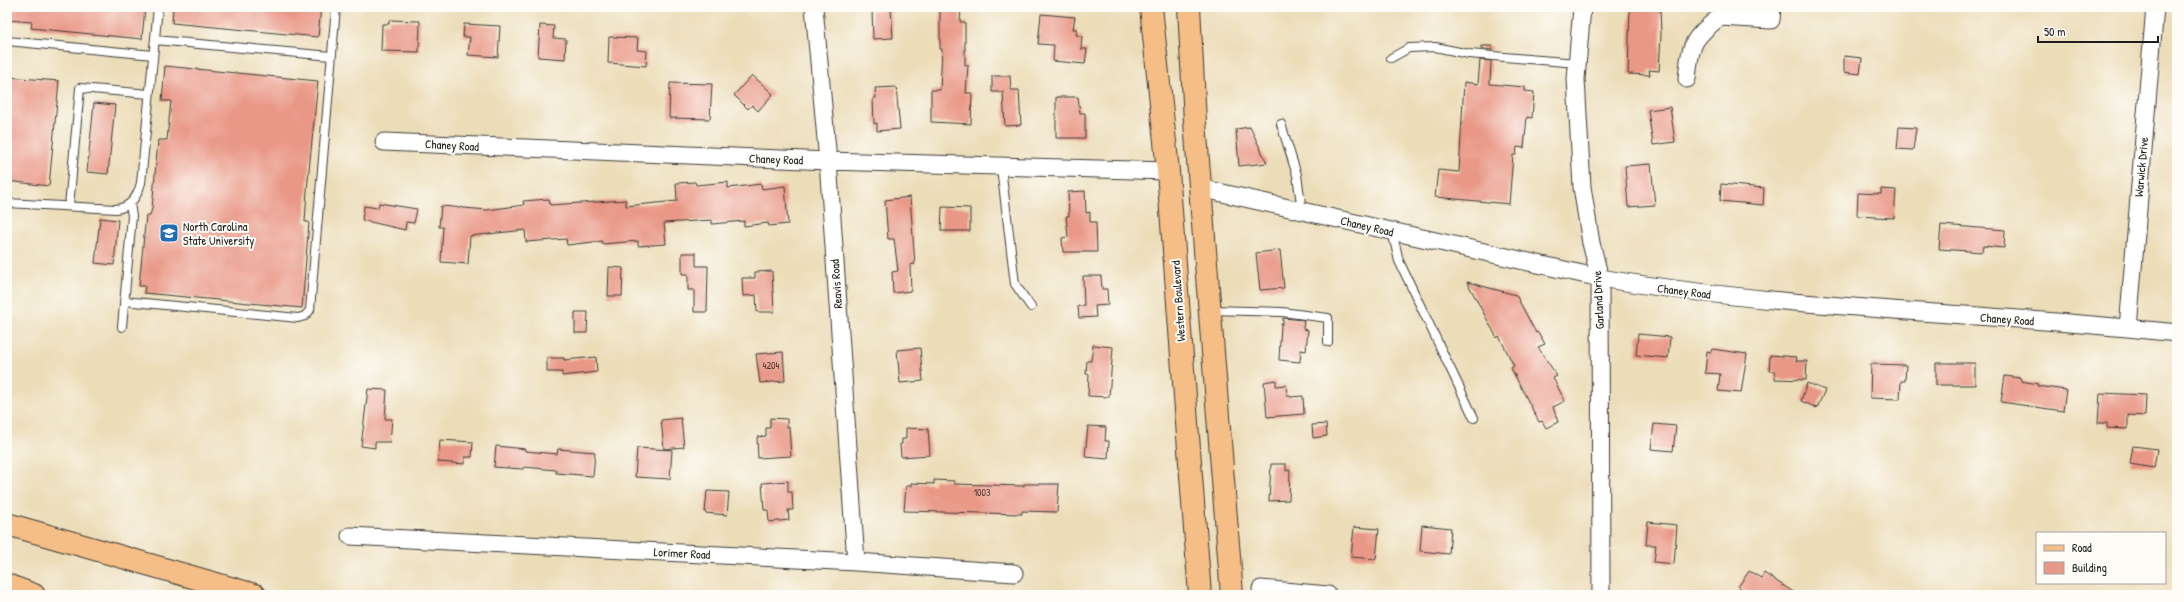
<svg xmlns="http://www.w3.org/2000/svg" width="2184" height="602" viewBox="0 0 2184 602" font-family="'Patrick Hand',sans-serif">
<rect width="100%" height="100%" fill="#fdfcf7"/>
<filter id="ink" filterUnits="userSpaceOnUse"><feTurbulence type="fractalNoise" baseFrequency=".025" numOctaves="2"/><feDisplacementMap in="SourceGraphic" scale="8" xChannelSelector="R" yChannelSelector="G"/><feConvolveMatrix kernelMatrix="1 2 1 2 8 2 1 2 1" color-interpolation-filters="sRGB"/></filter>
<filter id="wash" filterUnits="userSpaceOnUse"><feTurbulence type="fractalNoise" baseFrequency=".012" numOctaves="4" result="noise"/><feDisplacementMap in="SourceGraphic" scale="16" xChannelSelector="R" yChannelSelector="G"/><feGaussianBlur stdDeviation="0.9" result="paint"/><feColorMatrix in="noise" values="0 0 0 0 0 0 0 0 0 0 0 0 0 0 0 0 0 1.4 0 .05"/><feComposite in="paint" operator="in"/></filter>
<g filter="url(#wash)">
<rect width="100%" height="100%" fill="#ecddb9"/>
<g id="blocks">
<path fill="#e99786" d="M7,7H145L142,39L31,28L32,22L7,20Z
M173,7H321L318,37L172,23Z
M940,7L961,9L960,22H965V65H968L966,93H972L971,124L931,122V90H940L942,49H940Z
M1630,7H1660L1661,35L1659,71L1649,70L1650,75L1628,74Z
M891,9L893,38L873,39L872,11Z
M1041,14L1075,17L1073,29H1077L1076,35L1082,36L1081,49H1087L1085,64L1053,61L1054,45L1038,44Z
M389,20L420,21L419,52L381,51L382,24H389Z
M464,24L500,26L498,57L468,55L470,37H463Z
M540,25L554,26L553,38L566,39L565,59L538,57Z
M609,37L638,38L637,50L647,51L646,66L608,63Z
M1481,46H1492V50L1481,49Z
M1844,56L1862,58L1860,74L1844,72Z
M1480,60L1491,61L1490,84L1525,87V91L1534,92L1532,118L1527,117L1524,148L1517,147L1516,155H1513L1509,204L1435,197L1438,170L1459,172L1464,82L1478,84Z
M165,66L318,81L307,190L305,222H309L302,308L144,293L145,286H139L146,215H150L152,209L158,140H167L171,101H162Z
M752,75L773,94L758,111L752,105L748,109L734,95Z
M992,76H1010L1011,90H1019L1021,125L1005,126L1003,92H992Z
M7,77L59,81L49,186L7,181Z
M670,83L712,84L710,119L669,118Z
M896,87L900,129L877,131V123L874,124L873,98H876L875,88Z
M1056,97H1078L1080,113H1085V138H1056Z
M94,103L115,105L108,174L87,172Z
M1670,107L1675,142L1653,145L1648,110Z
M1250,127L1267,163L1239,166L1236,129Z
M1899,127L1916,128L1913,150L1897,149Z
M1651,164L1655,205L1628,207L1625,166Z
M695,182L696,185L728,182V188L761,184L762,189L785,186L788,224L769,226L768,223L744,226V221L712,224V220L664,223L666,244L638,246V241L602,244V241L567,245L566,239L526,242L525,230L470,236L468,264L441,262L443,227H439L441,206L487,210L524,205L523,201L549,199L550,205L626,200V206L677,201L676,183Z
M1721,184L1764,188L1763,205L1720,201Z
M1881,189L1896,190L1894,218L1857,216L1858,193L1881,194Z
M1085,191L1086,213L1090,212V222H1096L1097,252H1063L1062,238L1068,237L1066,216H1069L1068,192Z
M910,197L915,264L910,265L911,291L893,293L892,272L898,271L894,239H888L885,200Z
M379,203L417,209L414,223L406,222L405,230L362,220L364,206L378,208Z
M942,207L970,208V231H941Z
M100,218L118,220L114,265L95,263Z
M1941,225L2005,230L2004,248L1983,246L1982,252L1939,249Z
M1280,250L1284,288L1260,290L1256,253Z
M682,253H696V266H708L707,312H694V290H688V274H682Z
M609,267L623,268L622,296H608Z
M772,271L774,312H757L756,295L743,296L742,278H755V272Z
M1083,276H1101L1102,289H1107L1108,305L1095,306L1096,317L1079,318L1078,306H1084Z
M1467,282L1516,295L1536,333L1538,332L1545,344L1538,347L1557,376L1553,378L1565,401L1553,407L1558,422L1546,428L1542,421L1539,422L1511,368L1514,366L1499,336L1497,338Z
M575,312H588L587,333H575Z
M1283,318L1304,320L1303,329L1308,330L1306,351L1301,350L1300,362L1279,360L1281,324H1283Z
M1638,334L1670,337L1668,358L1636,355Z
M1093,345L1113,347L1109,397L1088,396L1089,374H1086L1087,361H1091Z
M920,348L923,381L900,383L897,350Z
M1712,349L1747,354L1741,393L1718,391L1720,374L1705,373L1707,351L1711,352Z
M783,352L785,381L760,383L756,354Z
M1770,355L1797,357L1796,361H1807L1806,380L1775,379V371H1769Z
M596,357L597,372L562,376V372H547V358H564V360Z
M1936,363H1975V385H1936Z
M1871,364L1906,365L1905,381H1901L1900,399L1870,398Z
M2005,376L2021,378V381L2038,384L2037,386L2066,390L2063,411L2001,402Z
M1276,380V386L1286,385L1287,395H1290V397L1303,396L1304,414L1267,417L1264,382Z
M1807,383L1825,390L1817,408L1801,401Z
M368,389L387,390L385,419H392L390,442H375V448L361,446Z
M2100,393L2146,395L2145,416L2128,415V429L2107,428V423H2098Z
M681,418L684,447L664,449L661,420Z
M770,418L787,419V427H789L791,456L758,458L757,437L766,436V428H770Z
M1326,424L1327,436L1313,438L1312,425Z
M1654,424L1676,426L1673,451L1651,449Z
M1088,426L1106,427L1105,441H1109L1108,459L1085,457Z
M906,428L928,429L930,455L901,457L900,444H902V439H906Z
M440,440L473,442L472,457H465V464L438,462Z
M496,446L525,449V451L557,454L558,449L595,452L593,476L556,473V470L524,467L523,469L494,467Z
M2133,446L2157,449L2154,468L2130,464Z
M637,448L672,450L670,479L635,477Z
M1271,464H1286V471L1290,470L1289,500L1269,501Z
M934,480L954,481V484L1024,486V484H1059L1057,512L1022,511V514L904,511L906,486H911V483L934,484Z
M788,481V492H792L793,510H788L789,520L769,522L768,510H764L762,483Z
M707,491L729,492L727,515L705,513Z
M1648,522L1677,525L1674,564L1654,562L1656,545H1646Z
M1422,525L1451,528L1449,554L1420,551Z
M1354,527L1379,529L1376,559L1351,557Z
M1749,571L1761,578L1764,573L1798,595H1751L1738,587Z"/>
</g>
</g>
<g filter="url(#ink)">
<use href="#blocks" fill-opacity="0" stroke="#3b3934" stroke-width="1"/>
<g fill="none" stroke-linecap="round" stroke-linejoin="round">
<defs>
<path id="lane" d="M155,40L331,56
M7,41L153,55
M1391,58L1409,48L1435,47L1469,54L1577,63
M1281,124L1297,175L1302,211
M1001,167L1015,284L1031,307
M7,203L116,209C131,207 137,197 141,183L158,7
M69,206L80,88L149,94
M1392,231L1399,261L1474,418
M124,301L298,318L305,316L310,310L336,7
M1210,310L1282,312L1328,318V342
M122,327L132,216L130,204"/>
<path id="street" d="M814,7L828,161L856,562
M1582,7L1576,79L1582,187L1591,243L1600,278L1601,595
M1687,79C1690,45 1692,38 1720,17L1771,20L1772,7
M384,142L828,161L1168,171
M1200,188L1600,278C1791,310 1985,312 2177,333
M2128,328L2155,7
M350,536L856,562L1014,573
M1261,589L1328,595"/>
<path id="primary" d="M1151,7L1168,171L1200,595
M1189,7L1195,122L1232,595"/>
<path id="highway" d="M7,524L255,595
M7,585L34,595"/>
</defs>
<use href="#lane" stroke="#3b3934" stroke-width="10"/>
<use href="#street" stroke="#3b3934" stroke-width="19"/>
<use href="#primary" stroke="#3b3934" stroke-width="24"/>
<use href="#highway" stroke="#3b3934" stroke-width="24"/>
<use href="#lane" stroke="#fff" stroke-width="8"/>
<use href="#street" stroke="#fff" stroke-width="17"/>
<use href="#primary" stroke="#f6be87" stroke-width="22"/>
<use href="#highway" stroke="#f6be87" stroke-width="22"/>
</g>
</g>
<defs>
<symbol id="university-square" viewBox="-11 -11 22 22"><rect x="-9" y="-9" width="18" height="18" rx="4" fill="#1f6fb2" stroke="#fdfcf7"/><path d="M0-5L7-2L0 1L-7-2ZM-4 1L0 2.5L4 1V4Q0 6-4 4Z" fill="#fff"/></symbol>
</defs>
<g fill-rule="evenodd">
<use href="#university-square" x="158" y="222" width="22" height="22"/>
</g>
<g text-anchor="middle" dominant-baseline="central" stroke-width="4" stroke-linejoin="round" paint-order="stroke">
<g font-size="10" fill="#4f3b36">
<text x="771" y="365">4204</text>
<text x="982" y="492">1003</text>
</g>
<g font-size="12" fill="#1c1c1c" stroke="#fdfcf7">
<text transform="translate(452 145) rotate(3)">Chaney Road</text>
<text transform="translate(776 159) rotate(2)">Chaney Road</text>
<text transform="translate(2141 167) rotate(-85)">Warwick Drive</text>
<text transform="translate(1367 226) rotate(13)">Chaney Road</text>
<text transform="translate(836 284) rotate(-94)">Reavis Road</text>
<text transform="translate(1684 291) rotate(7)">Chaney Road</text>
<text transform="translate(1598 300) rotate(-93)">Garland Drive</text>
<text transform="translate(1178 301) rotate(-94)">Western Boulevard</text>
<text transform="translate(2007 319) rotate(4)">Chaney Road</text>
<text transform="translate(682 553) rotate(3)">Lorimer Road</text>
</g>
<g font-size="12" fill="#1c1c1c" stroke="#fdfcf7" text-anchor="start">
<text x="183" y="226">North Carolina<tspan x="183" dy="14">State University</tspan></text>
</g>
</g>
<rect width="2184" height="602" fill="none" stroke="#fdfcf7" stroke-width="24"/>
<rect x="2036" y="532" width="130" height="52" fill="#fdfcf7" stroke="#a3a29f"/>
<rect x="2044" y="545" width="20" height="6" fill="#f6be87" stroke="#a3a29f"/>
<text x="2072" y="552" font-size="12" fill="#1c1c1c">Road</text>
<rect x="2044" y="562" width="20" height="12" fill="#e99786" stroke="#a3a29f"/>
<text x="2072" y="572" font-size="12" fill="#1c1c1c">Building</text>
<path d="M2038 36v6h120v-6" fill="none" stroke="#1c1c1c" stroke-width="2"/>
<text x="2044" y="36" font-size="12" fill="#1c1c1c" stroke="#fdfcf7" stroke-width="3" paint-order="stroke">50 m</text>
</svg>
